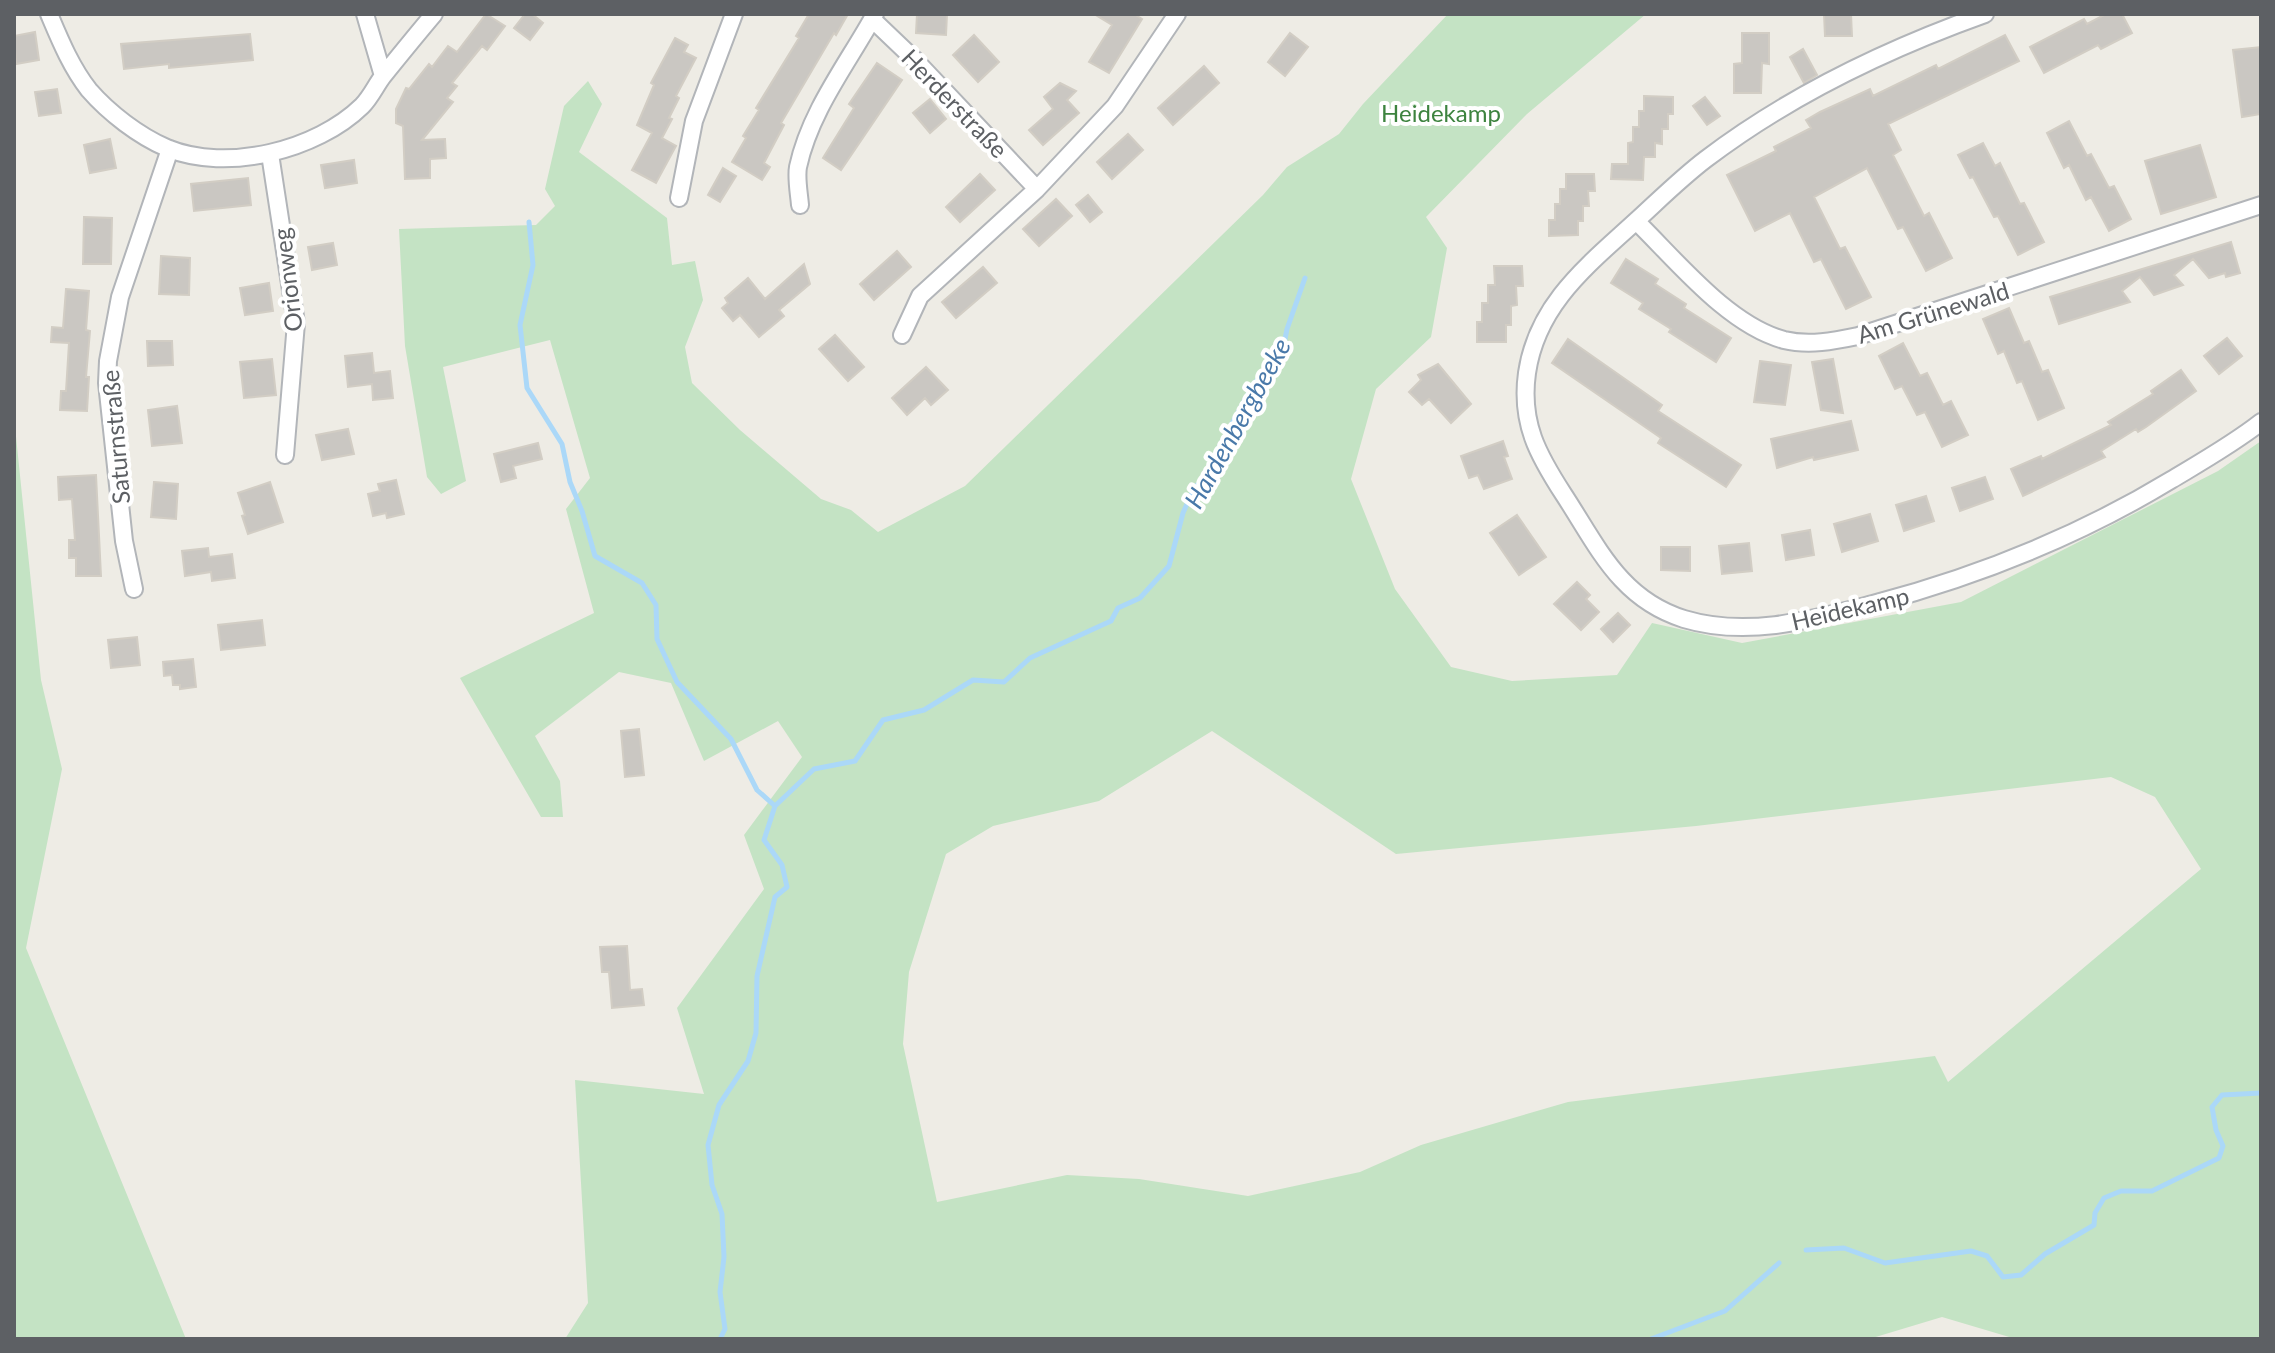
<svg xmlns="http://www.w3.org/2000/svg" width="2275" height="1353" viewBox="0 0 2275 1353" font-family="Lato,sans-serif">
<rect width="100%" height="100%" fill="#eeece5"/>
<path fill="#c4e3c4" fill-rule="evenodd" d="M1448,14H1646L1527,114L1426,217L1447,248L1431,337L1376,389L1351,479L1395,589L1451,667L1512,681L1617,675L1652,623L1742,643L1961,602L2218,471L2261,441V1339H2016L1942,1317L1869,1339H565L588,1303L575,1080L704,1094L677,1008L764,889L744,835L802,757L778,721L704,761L671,683L619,672L535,736L560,781L563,817H541L460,678L594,613L566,509L590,478L550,340L443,367L466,481L441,494L427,477L405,346L399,229L536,225L555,206L545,189L564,106L588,81L602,104L579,152L667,218L672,265L695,261L703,300L685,347L692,383L740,430L821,499L851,510L878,532L965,486L1263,195L1287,167L1339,134L1363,104ZM1212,731L1396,854L1696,826L2111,777L2155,797L2201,869L1948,1082L1935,1056L1568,1102L1421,1145L1360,1172L1248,1196L1139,1179L1067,1175L937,1202L903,1044L909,972L946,854L993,826L1099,801Z
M14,417L41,680L62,769L26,948L186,1339H14Z"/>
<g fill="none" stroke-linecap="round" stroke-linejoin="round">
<path stroke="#abd8f8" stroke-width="5" d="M529,222L533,265L520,325L527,388L562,444L570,482L582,511L595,556L642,583L656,605L657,639L677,682L731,739L757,790L775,806L764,840L782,865L787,887L775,897L757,976L756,1033L748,1061L719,1105L708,1145L712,1185L722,1214L724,1257L720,1292L725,1329L720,1339
M775,806L814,769L855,761L883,720L924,710L973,680L1004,682L1030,658L1111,621L1118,608L1140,598L1169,566L1183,513L1194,488L1210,473L1217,451L1253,385L1283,349L1287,329L1305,278
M1806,1250L1844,1248L1885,1263L1971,1251L1987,1256L2003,1277L2021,1275L2045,1254L2094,1225L2095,1213L2104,1198L2121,1191H2152L2219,1158L2223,1146L2216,1130L2212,1107L2222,1095L2261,1093
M1651,1339L1725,1311L1779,1263"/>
</g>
<path fill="#cac7c2" stroke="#d2cdc4" stroke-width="2" d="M486,14L505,26L487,50L482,46L452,83L457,86L447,98L453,102L422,140L445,139L446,158L430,159V178L405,179L403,126L396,123V109L406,88L409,89L429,64L432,67L448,46L457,52Z
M525,14H532L543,23L530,40L514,28Z
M809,14H848L836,35L834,33L781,123L784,125L764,163L770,167L762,180L732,162L746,138L743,136L759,110L756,108L799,38L796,36Z
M917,14H947L946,35L916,33Z
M1094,14H1134L1142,19L1109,73L1089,62L1112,25Z
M1824,14H1851L1852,36H1825Z
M2106,14H2122L2132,33L2101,49L2098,45L2044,73L2030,47L2084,19L2087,24Z
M35,32L39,60L16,64L14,36Z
M1290,33L1308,47L1285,76L1268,62Z
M1742,33H1769V64L1762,63L1761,93H1734V64L1742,63Z
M250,34L253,60L169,68V64L124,69L121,44Z
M974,35L999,62L978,82L953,55Z
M2005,35L2019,61L1888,124L1901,150L1893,155L1924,216L1929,213L1952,258L1926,271L1903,227L1898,229L1867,168L1814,197L1840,249L1845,247L1871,297L1846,309L1821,259L1814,262L1790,213L1755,231L1727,175L1776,151L1774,147L1811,128L1806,120L1820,112L1870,89L1873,96L1936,65L1938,69Z
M675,38L688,45L684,52L696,58L676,96L679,98L669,118L672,119L662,138L676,146L656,183L632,170L652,133L637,125L654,85L651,83Z
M2261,47V114L2242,117L2233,50Z
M1803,49L1817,75L1804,83L1790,57Z
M877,63L902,80L841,170L823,158L854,108L849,104Z
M1204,66L1219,83L1173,125L1158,108Z
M1060,83L1076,91L1067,100L1079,113L1043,145L1029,130L1053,109L1044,97Z
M57,89L61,113L39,116L35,92Z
M1644,96L1673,97V114H1668V129H1662V144L1655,143V157H1644L1643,180L1611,179L1612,164H1628V143L1633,142V127H1639V111H1644Z
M1705,97L1720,116L1707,125L1693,106Z
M930,99L946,119L930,133L913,113Z
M2069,121L2087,156L2091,154L2109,188L2114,186L2131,219L2109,231L2091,197L2086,200L2069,165L2064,168L2047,133Z
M1128,134L1143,150L1112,179L1097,162Z
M110,139L116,168L90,173L84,145Z
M1983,143L1995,166L2000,163L2020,204L2024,203L2044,242L2018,255L1998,216L1994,217L1973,177L1970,178L1958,155Z
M2200,145L2216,197L2161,214L2145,161Z
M354,160L357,183L325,188L321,165Z
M723,168L736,176L720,202L708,195Z
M980,174L995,190L960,222L946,207Z
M1566,174H1594L1595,191H1588L1589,206H1583V221H1578V235L1549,236V220H1555V204H1560V189H1566Z
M248,178L251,205L194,211L191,184Z
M1088,195L1102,212L1090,222L1076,205Z
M1056,199L1072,216L1039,246L1023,229Z
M84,217L112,218L111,264H83Z
M2231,242L2240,273L2226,277L2225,273L2209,278L2193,259L2174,275L2183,285L2154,295L2140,277L2122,291L2130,302L2059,324L2050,297Z
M333,243L337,265L312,270L308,247Z
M897,251L911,267L874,300L860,284Z
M161,256L190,258L189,295L159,294Z
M1626,259L1658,279L1655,284L1686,304L1684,308L1731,338L1716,362L1669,332L1671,329L1639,309L1643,303L1611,283Z
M804,264L810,284L779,310L784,316L759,337L740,315L733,321L722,308L728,303L725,298L748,278L765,299Z
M1494,266H1522L1523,286H1516L1517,305L1511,306V325H1506V342H1477V322H1482V303H1488V285H1495Z
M983,267L997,283L956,318L942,302Z
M269,283L273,311L245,315L240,288Z
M66,289L89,291L86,330L90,331L86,377H89L87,411L60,410L61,391H66L69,343L51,342L52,327L63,328Z
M2009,308L2024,343L2029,341L2042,372L2048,370L2064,408L2038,420L2022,381L2017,383L2004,351L1998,354L1983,319Z
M835,335L864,367L848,381L819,349Z
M2227,338L2242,356L2219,374L2204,356Z
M1568,339L1662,405L1658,411L1741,465L1726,487L1658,443L1661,438L1552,363Z
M147,341H172L173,365L148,366Z
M1903,343L1920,376L1927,373L1943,405L1951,401L1968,435L1942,447L1925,412L1917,415L1902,386L1895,389L1879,356Z
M372,353L374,373L390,371L393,398L373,400L372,384L348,387L345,356Z
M272,359L276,395L244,398L240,362Z
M1833,359L1843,413L1821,410L1812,362Z
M1760,361L1791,365L1785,405L1754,402Z
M1438,364L1471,404L1451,423L1429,399L1422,405L1409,392L1421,380L1418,375Z
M926,367L948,390L931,405L925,398L907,415L892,398Z
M2181,370L2196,391L2146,427L2138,432L2136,429L2101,451L2105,457L2023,496L2011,469L2041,456L2042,459L2111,425L2108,422L2153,394L2151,391Z
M177,406L182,443L152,446L148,410Z
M1851,421L1858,450L1814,460L1813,457L1777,468L1771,439Z
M348,429L354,454L322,460L316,435Z
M1503,441L1508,456L1504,457L1512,479L1484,489L1478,475L1469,478L1461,456Z
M538,443L542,459L513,466L516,478L501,482L494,454Z
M96,475L101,576H76V558H69V540H75L72,499L59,500L58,477Z
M1985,477L1993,499L1960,511L1952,488Z
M396,480L404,514L387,518L386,513L373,516L368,494L380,491L378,484Z
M154,482L178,484L176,519L151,517Z
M270,482L283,522L248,534L242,516L245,515L238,493Z
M1926,496L1934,521L1904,531L1896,505Z
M1870,514L1878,541L1842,552L1834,524Z
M1517,515L1546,557L1519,575L1490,533Z
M1810,530L1814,555L1786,560L1782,535Z
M1749,543L1752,571L1722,574L1719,546Z
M1661,547H1690V571L1661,570Z
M208,548L209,557L232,554L235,578L212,581L211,572L185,576L182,551Z
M1577,582L1590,595L1586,599L1599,612L1581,630L1554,604Z
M1618,613L1630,625L1613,642L1601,629Z
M262,620L265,645L221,650L218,625Z
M137,637L140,665L111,668L108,640Z
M193,659L196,687L180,689V685H173L172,675L164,676L163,662Z
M639,729L644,775L625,777L621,731Z
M627,946L630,990L642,989L644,1005L612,1008L609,972H602L600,947Z"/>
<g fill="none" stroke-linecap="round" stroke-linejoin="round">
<defs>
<path id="minor" d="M49,14C60,40 71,67 89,90C109,113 139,136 167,148C227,173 317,150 362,106C371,97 376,85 383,76C400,55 417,34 434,14
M365,14L383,76
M1985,14C1887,49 1789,96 1706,159C1681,178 1659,200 1636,221C1588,265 1537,304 1527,373C1520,423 1538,455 1564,495C1598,547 1620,599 1684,619C1747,638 1811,620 1873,604C1979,576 2077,537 2171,480C2201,462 2233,444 2261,422
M872,19L916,61L1037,189
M270,154L296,323L285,455
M679,198L694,121L734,14
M800,205C799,193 796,178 798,167C810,111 848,63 875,14
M1636,221C1677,261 1728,325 1784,340C1809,346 1834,341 1858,336L2261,205
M902,335L920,296L1037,189L1115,106L1177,14
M134,589L124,541L107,383L108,361L120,297L170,149"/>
</defs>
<use href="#minor" stroke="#b2b5b9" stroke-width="20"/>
<use href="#minor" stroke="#fff" stroke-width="16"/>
</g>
<g text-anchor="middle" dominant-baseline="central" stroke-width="8" stroke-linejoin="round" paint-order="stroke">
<g font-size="24" fill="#5d6064" stroke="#fff">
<text transform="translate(955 103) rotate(46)">Herderstraße</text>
<text transform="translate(287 280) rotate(-97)">Orionweg</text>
<text transform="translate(1933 312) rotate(-17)">Am Grünewald</text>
<text transform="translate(115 437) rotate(-95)">Saturnstraße</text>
<text transform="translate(1850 608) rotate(-13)">Heidekamp</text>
</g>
<g font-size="24" fill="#3d833f" stroke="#fff">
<text x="1441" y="112">Heidekamp</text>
</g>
<g font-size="26" font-style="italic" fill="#4979a9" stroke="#fff">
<text transform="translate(1237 423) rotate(-61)">Hardenbergbeeke</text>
</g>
</g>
<rect width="2275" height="1353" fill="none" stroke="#5d6064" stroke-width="32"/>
</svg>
